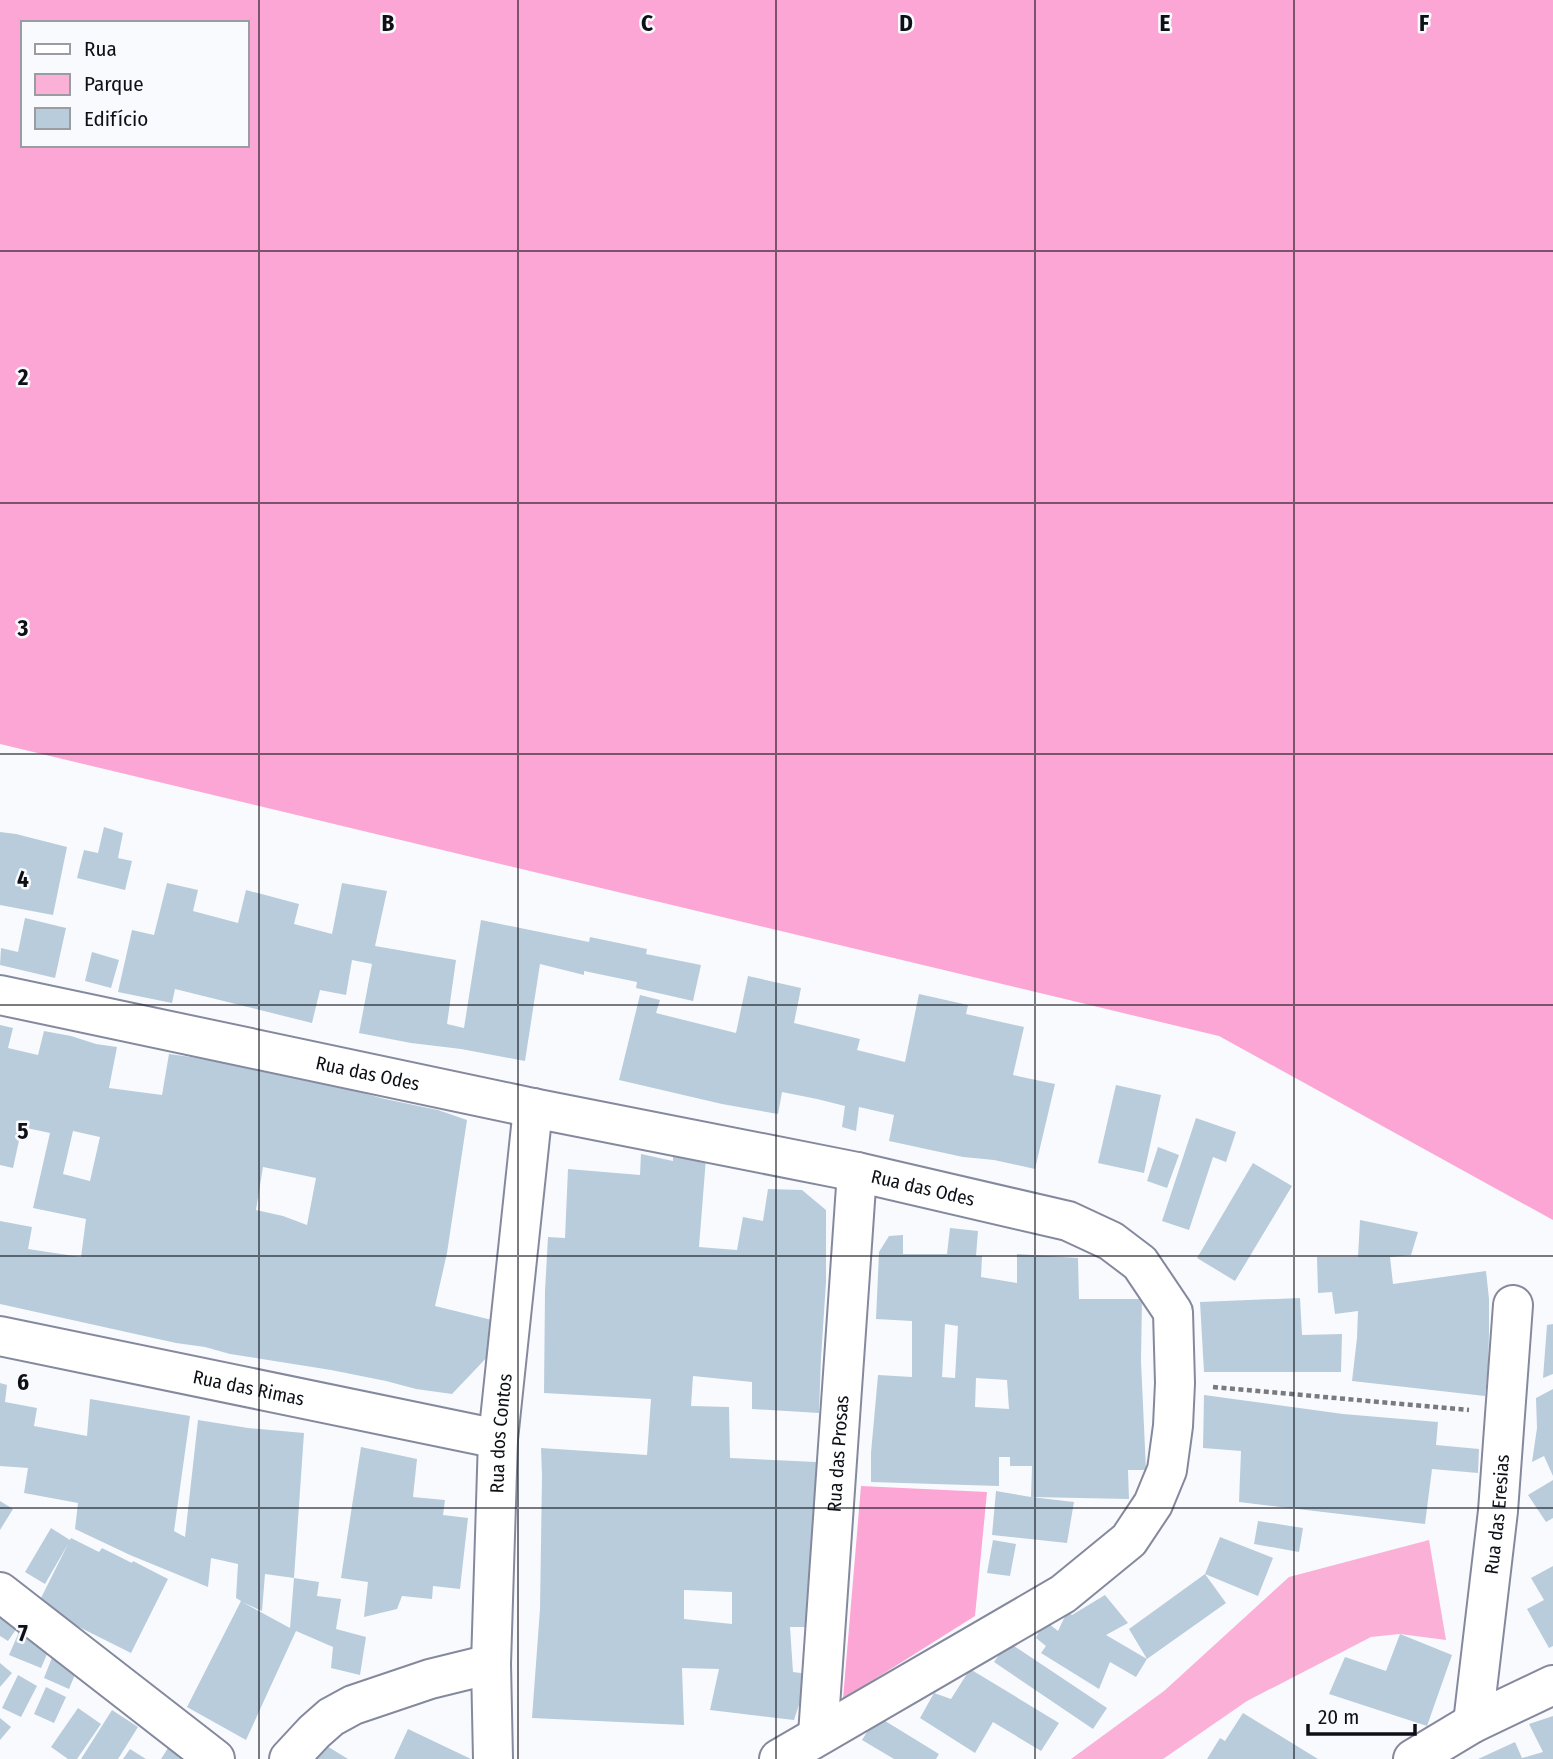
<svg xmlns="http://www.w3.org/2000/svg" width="1553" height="1759" viewBox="0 0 1553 1759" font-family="'Fira Sans Condensed',sans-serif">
<rect width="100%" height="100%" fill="#f9fafe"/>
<path fill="#fbb0d8" d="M1429,1540L1446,1640L1400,1634L1371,1637L1247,1701L1163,1759H1071L1164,1691L1289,1577Z"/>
<path fill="#fca6d5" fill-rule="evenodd" d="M0,0H1553V1220L1219,1036L0,744ZM23,23H247V145H23Z
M861,1486L987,1492L975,1616L843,1699Z"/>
<path fill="#b9ccdb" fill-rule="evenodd" d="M104,827L123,833L118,858L132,861L125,890L77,878L84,850L98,853Z
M0,832L16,834L67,847L53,915L0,905Z
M167,883L198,890L193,911L238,923L246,890L299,904L294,924L332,934L342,883L387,891L375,946L456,960L447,1024L464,1028L481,920L589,942L590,937L647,949L646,954L701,965L693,1001L636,988L637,982L584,971V975L540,964L525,1061L461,1049L411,1043L359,1033L372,964L352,960L346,995L320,990L312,1023L175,989L172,1003L118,992L132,930L154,935Z
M25,918L66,928L55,978L0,965L1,948L18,952Z
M92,952L119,960L111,988L85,981Z
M748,976L801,988L794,1023L860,1039L857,1050L905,1062L919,994L968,1005L966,1014L1024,1027L1013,1075L1055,1084L1035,1169L994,1160L963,1157L889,1141L894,1115L859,1107L856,1131L842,1127L845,1106L817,1099L782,1092L778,1114L722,1104L619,1080L640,995L660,1000L656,1013L736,1033Z
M0,1025L13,1028L8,1048L38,1055L44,1031L71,1036L96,1044L117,1047L109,1088L162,1095L169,1054L228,1062L333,1085L385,1099L438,1110L467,1120L447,1253L435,1306L496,1321L492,1352L452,1394L416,1389L386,1381L331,1370L230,1354L205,1347L176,1343L0,1304V1221L32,1227L28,1249L81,1257L86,1219L33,1208L50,1133L22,1127L13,1168L0,1165ZM73,1131L100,1137L90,1181L63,1174ZM263,1167L316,1178L307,1225L283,1216L256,1210Z
M1116,1085L1161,1095L1144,1173L1098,1163Z
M1196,1118L1236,1132L1226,1162L1213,1157L1189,1230L1162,1221Z
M1158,1147L1179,1155L1167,1188L1147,1181Z
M673,1151L706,1158L699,1247L737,1250L743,1217L763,1221L768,1189L802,1190L826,1210V1282L821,1358L819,1413L752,1409V1382L693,1376L691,1406L729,1407L730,1458L816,1462V1520L809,1627H790L793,1672L809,1674L794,1720L710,1710L719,1669L682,1668L684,1725L532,1718L540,1609L542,1476L541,1448L647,1455L651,1399L544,1393L545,1291L548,1237L565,1238L568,1169L640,1175L641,1154L673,1161ZM684,1590L732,1592V1624L684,1619Z
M1253,1163L1292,1186L1235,1281L1197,1258Z
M1360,1220L1418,1232L1411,1255L1390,1257L1393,1284L1486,1271L1489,1299V1333L1488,1368L1485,1396L1352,1381L1357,1338L1358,1311L1335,1314L1332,1292L1318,1293L1317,1257H1358Z
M950,1228L978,1231L976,1256H982L981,1277L1017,1283V1254L1078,1258L1079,1299H1142L1141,1361L1146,1470H1128L1129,1499L1031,1497L1074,1502L1067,1543L992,1535L996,1491L1031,1497L1032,1466H1010V1457H999V1486L871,1482V1453L878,1375L912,1377V1321L876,1319L879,1252L889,1236L903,1235V1254H947ZM945,1324L958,1326L955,1378L942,1377ZM976,1378L1007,1380L1009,1409L975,1407Z
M1300,1298L1302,1335L1342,1334L1341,1372H1204L1200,1302Z
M1553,1324V1374L1543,1378L1547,1325Z
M0,1383L7,1385L5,1402L37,1408L34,1426L87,1436L90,1399L190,1416L174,1531L185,1537L198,1420L248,1428L304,1433L294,1578L265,1574L262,1611L242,1602L290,1628L294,1578L319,1582L317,1596L341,1599L336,1629L366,1637L360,1675L331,1668L333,1647L296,1631L246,1740L187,1707L241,1601L236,1598L238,1564L211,1558L208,1587L130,1555L75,1529L78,1503L24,1493L28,1468L0,1466Z
M1553,1389V1476L1544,1456L1532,1462L1537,1428L1536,1398Z
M1204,1395L1343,1414L1438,1422L1436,1445L1479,1449L1478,1473L1432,1469L1425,1524L1239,1502L1241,1451L1203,1448Z
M361,1447L417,1459L413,1497L445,1500L443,1515L468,1518L460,1589L433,1586L432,1599L402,1596L397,1609L364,1617L368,1582L341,1578Z
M1553,1480V1518L1546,1522L1528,1495Z
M0,1501L13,1509L0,1530Z
M1258,1521L1303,1528L1299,1552L1254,1544Z
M51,1528L70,1540L71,1538L99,1552L102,1548L132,1563L133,1561L168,1579L131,1653L37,1606L68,1544L45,1584L25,1572Z
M1220,1537L1273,1558L1258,1596L1205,1574Z
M993,1540L1016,1544L1010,1576L987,1573Z
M1553,1566V1646L1549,1648L1527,1609L1544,1600L1531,1578Z
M1205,1574L1226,1603L1147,1659L1136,1677L1110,1662L1099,1689L1041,1653L1046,1646L1036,1638L1044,1620L1058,1631L1067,1612L1072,1615L1105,1595L1128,1623L1106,1635L1147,1659L1129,1629Z
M0,1605L22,1621L8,1641L0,1636Z
M19,1632L51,1645L41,1668L9,1655Z
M1400,1634L1452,1655L1427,1726L1329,1694L1345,1657L1386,1671Z
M1008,1642L1107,1708L1093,1729L994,1662Z
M55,1650L81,1660L69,1689L44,1678Z
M0,1663L12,1673L0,1687Z
M970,1669L1059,1723L1041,1751L993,1722L975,1753L920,1718L934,1693L951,1699Z
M18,1675L37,1686L21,1717L2,1708Z
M46,1687L66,1697L54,1723L34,1714Z
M78,1708L101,1724L77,1759H68L51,1747Z
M112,1710L138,1727L118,1759H81Z
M1243,1713L1318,1759H1207L1220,1738L1225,1741Z
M877,1716L939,1754L936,1759H894L862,1740Z
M1553,1716V1759H1478L1515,1742L1522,1758L1543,1752L1529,1724Z
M0,1718L11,1727L0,1740Z
M408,1729L471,1759H394Z
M322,1743L348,1759H313Z
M168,1748L185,1759H161Z
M130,1749L146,1759H123Z"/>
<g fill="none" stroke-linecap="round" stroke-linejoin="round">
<defs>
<g id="minor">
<path id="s1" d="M0,995L533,1108L857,1172L1068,1221L1111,1241L1140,1263L1173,1312L1175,1383L1173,1426L1167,1470L1153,1504L1129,1540L1063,1594L779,1759"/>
<path id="s2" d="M0,1336L498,1439"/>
<path d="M0,1592L215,1759"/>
<path id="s3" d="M1473,1723L1498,1511L1513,1305"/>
<path id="s4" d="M818,1735L857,1172"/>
<path d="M289,1759L314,1732L331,1717L353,1705L430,1679L491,1664"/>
<path id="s5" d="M493,1759L491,1664L498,1439L533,1108"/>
<path d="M1413,1759L1473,1723L1553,1685"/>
</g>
</defs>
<use href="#minor" stroke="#85899d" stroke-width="42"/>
<path stroke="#797a80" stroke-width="4.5" stroke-dasharray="5 3.5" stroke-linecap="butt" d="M1213,1387L1469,1410"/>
<use href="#minor" stroke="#fff" stroke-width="38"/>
</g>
<path fill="none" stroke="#0e1017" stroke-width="2" stroke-opacity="0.55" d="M259,0V1759M518,0V1759M776,0V1759M1035,0V1759M1294,0V1759M0,251H1553M0,503H1553M0,754H1553M0,1005H1553M0,1256H1553M0,1508H1553"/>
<g text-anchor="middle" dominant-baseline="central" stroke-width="5" stroke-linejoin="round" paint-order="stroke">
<g font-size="19" fill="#0e1017" stroke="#f9fafe">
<text stroke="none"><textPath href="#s1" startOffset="376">Rua das Odes</textPath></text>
<text stroke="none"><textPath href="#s1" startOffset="943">Rua das Odes</textPath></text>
<text stroke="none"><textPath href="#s2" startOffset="254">Rua das Rimas</textPath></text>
<text stroke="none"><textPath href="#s5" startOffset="326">Rua dos Contos</textPath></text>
<text stroke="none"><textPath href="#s4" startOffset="282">Rua das Prosas</textPath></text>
<text stroke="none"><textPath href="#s3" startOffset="210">Rua das Eresias</textPath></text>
</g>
</g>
<g font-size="23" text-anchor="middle" font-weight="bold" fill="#0e1017" stroke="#f9fafe" stroke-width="5" stroke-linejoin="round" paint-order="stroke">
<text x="388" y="31">B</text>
<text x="647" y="31">C</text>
<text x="906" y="31">D</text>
<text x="1165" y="31">E</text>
<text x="1424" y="31">F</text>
<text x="23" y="385">2</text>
<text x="23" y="636">3</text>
<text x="23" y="887">4</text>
<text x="23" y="1139">5</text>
<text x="23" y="1390">6</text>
<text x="23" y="1641">7</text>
</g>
<rect x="21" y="21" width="228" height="126" fill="#f9fafe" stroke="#9b9ca2" stroke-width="2"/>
<rect x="35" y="44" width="35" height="10" fill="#ffffff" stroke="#9b9ca2" stroke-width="2"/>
<text x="84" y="56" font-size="21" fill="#0e1017">Rua</text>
<rect x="35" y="74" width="35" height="21" fill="#fbb0d8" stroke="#9b9ca2" stroke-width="2"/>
<text x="84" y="91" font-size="21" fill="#0e1017">Parque</text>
<rect x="35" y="108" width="35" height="21" fill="#b9ccdb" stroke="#9b9ca2" stroke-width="2"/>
<text x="84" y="126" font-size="21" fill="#0e1017">Edifício</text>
<path d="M1308 1724v10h107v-10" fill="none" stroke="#0e1017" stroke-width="3.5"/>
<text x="1318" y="1724" font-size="21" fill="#0e1017" stroke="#f9fafe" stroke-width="5" paint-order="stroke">20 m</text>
</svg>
